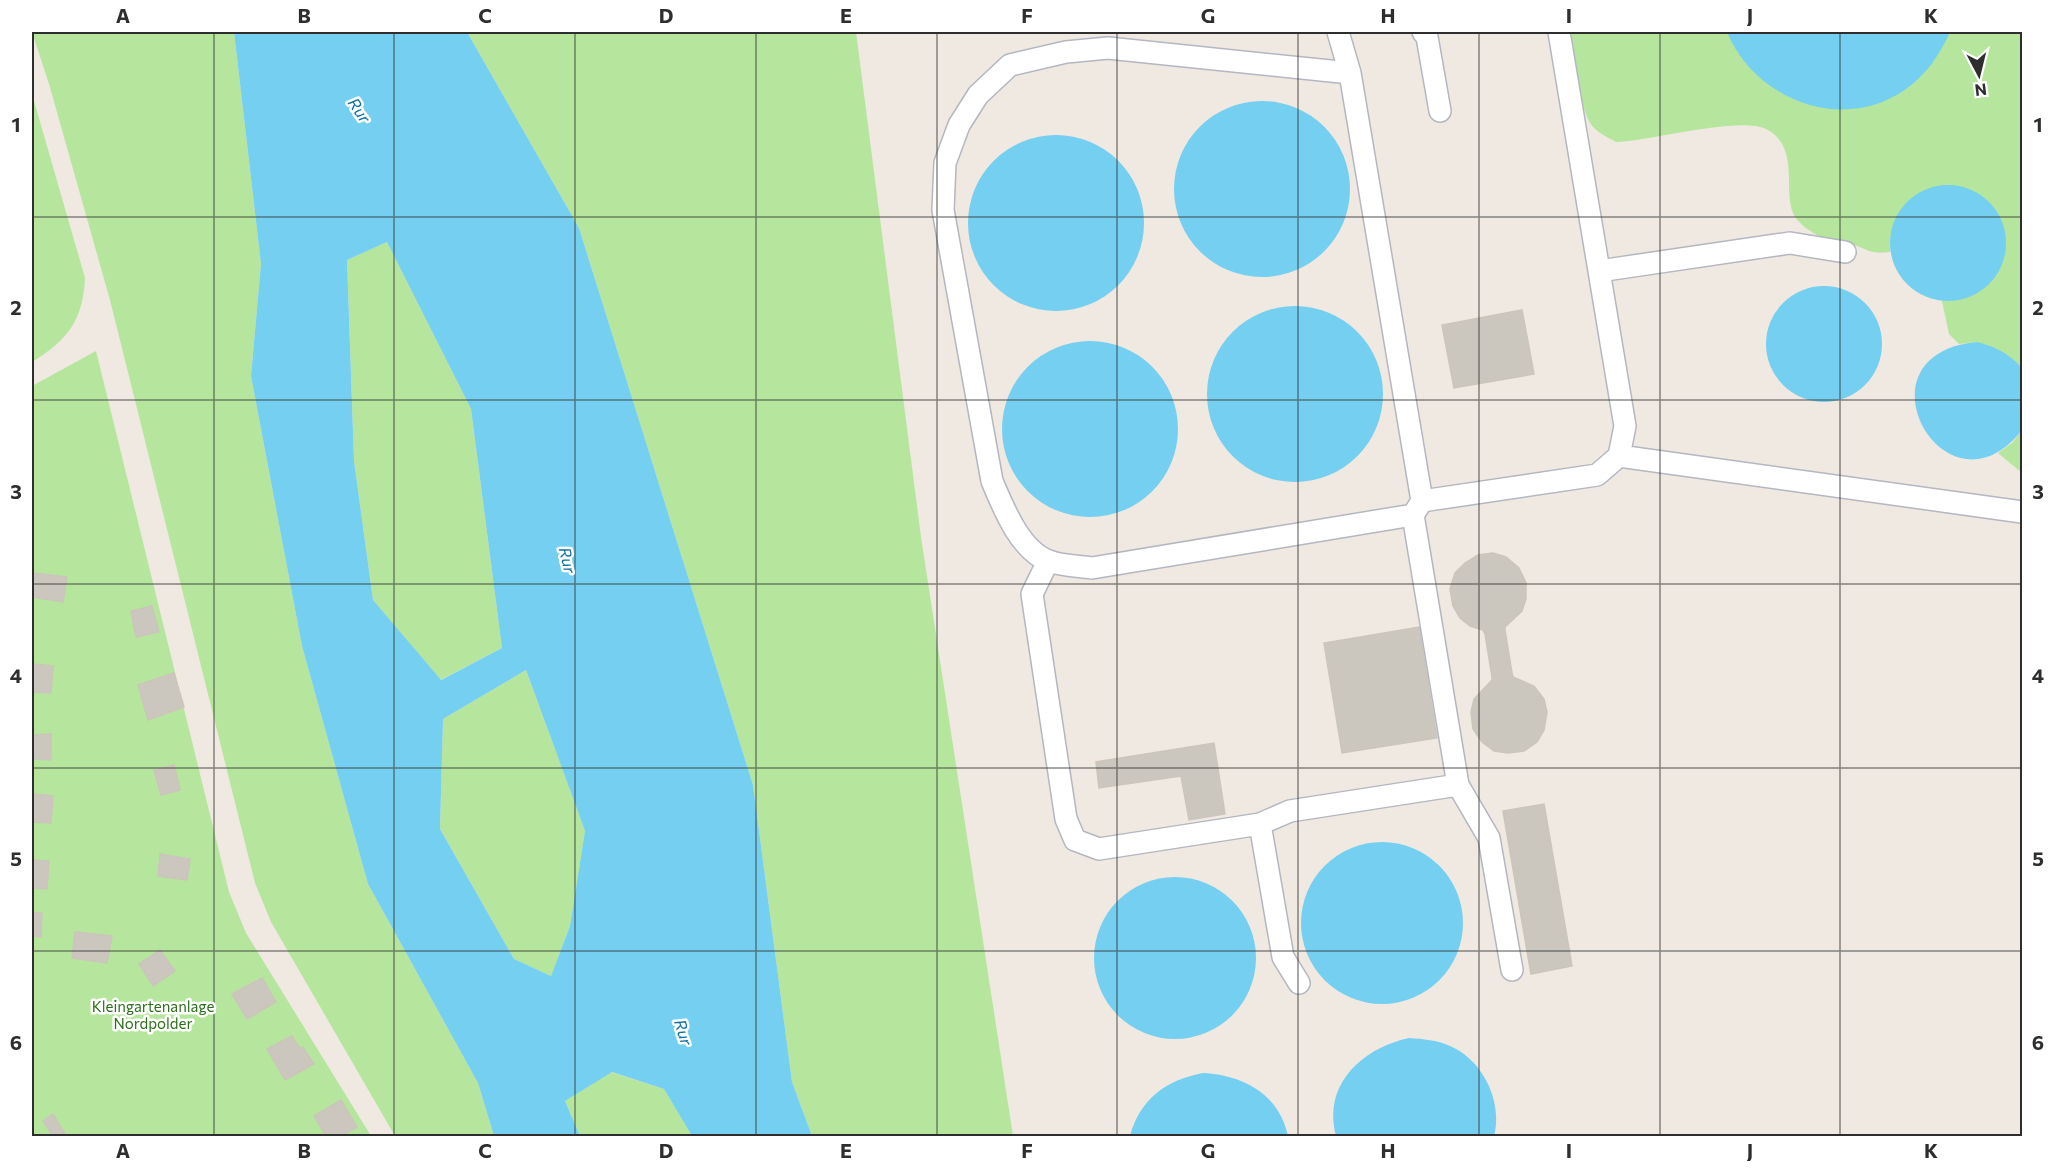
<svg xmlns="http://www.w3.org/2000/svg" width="2054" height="1168" viewBox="0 0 2054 1168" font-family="Commissioner,sans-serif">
<rect width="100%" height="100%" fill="#efe9e1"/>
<path fill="#b6e59e" d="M32,32H234L261,264L251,376L302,646L368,884L478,1083L494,1136H395L271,922L255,883L110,300L49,84Z
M467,32H856L921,537L1013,1136H812L792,1082L753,785L579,228Z
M1571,32H2022V371L2021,367L1977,342L1959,344L1949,334L1942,301L1957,300L1890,237V252C1867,254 1871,250 1851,244C1841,241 1829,242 1820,237C1810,231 1798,224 1793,213C1783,189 1800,146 1766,129C1739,116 1651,141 1616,142C1607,137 1596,132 1590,123C1578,102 1576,56 1571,32Z
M32,94L85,278C83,320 68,340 32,362Z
M387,242L471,409L502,648L440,680L373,600L354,461L347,260Z
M96,351L229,892L246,933L371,1136H32V386Z
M2022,430V473L1998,453L2012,443Z
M526,670L585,831L570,926L551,976L514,959L440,829L443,719Z
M611,1072L664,1089L692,1136H580L565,1101Z"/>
<path fill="#75cff0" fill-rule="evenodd" d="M234,32H467L579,228L753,785L792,1082L812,1136H692L664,1089L612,1072L565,1101L580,1136H494L478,1083L368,884L302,646L251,376L261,264ZM387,242L471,409L502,648L441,680L373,600L354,461L347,260ZM526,670L585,831L570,926L551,976L514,959L440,829L443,719Z
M1727,32H1950C1940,54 1927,74 1906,89C1843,134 1755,100 1727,32Z
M1174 189a88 88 0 1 1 176 0a88 88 0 1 1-176 0Z
M968 223a88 88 0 1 1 176 0a88 88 0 1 1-176 0Z
M1890 243a58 58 0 1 1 116 0a58 58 0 1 1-116 0Z
M1766 344a58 58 0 1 1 116 0a58 58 0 1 1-116 0Z
M1207 394a88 88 0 1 1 176 0a88 88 0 1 1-176 0Z
M1002 429a88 88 0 1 1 176 0a88 88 0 1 1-176 0Z
M1977,342C1996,347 2008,353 2021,367L2022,430C1946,527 1849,354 1977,342Z
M1301 923a81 81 0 1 1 162 0a81 81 0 1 1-162 0Z
M1094 958a81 81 0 1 1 162 0a81 81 0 1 1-162 0Z
M1409,1038C1423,1039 1437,1040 1450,1046C1483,1060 1503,1102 1494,1136H1336C1322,1084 1363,1048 1409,1038Z
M1203,1073C1243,1075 1279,1094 1288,1136H1130C1140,1099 1166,1080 1203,1073Z"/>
<path fill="#cbc7bf" stroke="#cbc5ba" stroke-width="1.5" d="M1522,310L1534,374L1454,388L1442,325Z
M1493,553L1506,557L1519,568L1526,583V599L1522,611L1505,627V630L1485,634L1483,630L1470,626L1460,618L1453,606L1450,589L1455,573L1465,563L1478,555Z
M32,573L67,577L63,602L32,597Z
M152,606L159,632L136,637L131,611Z
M1419,627L1437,738L1342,753L1324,643Z
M1505,630L1512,673L1492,677L1485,634Z
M32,664L53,666L51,693L32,692Z
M174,673L184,707L148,720L138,685Z
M1512,673L1513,677L1534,686L1544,699L1547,712L1544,730L1537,742L1524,751L1508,753L1494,751L1482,742L1473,729L1471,712L1474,699L1492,680V677Z
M51,734V760L34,759V735Z
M1214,743L1225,814L1189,820L1181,776L1099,788L1096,762Z
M174,765L180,790L161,795L154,770Z
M32,794L53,796L51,823L32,822Z
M1544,804L1572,966L1531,974L1503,811Z
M160,854L190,859L187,880L158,876Z
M32,860L49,861L47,889L32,888Z
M32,913H42L41,937L32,936Z
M75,932L112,936L107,963L72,958Z
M160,950L175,971L153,986L139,964Z
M262,978L276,1002L247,1019L232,994Z
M292,1036L300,1049L303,1047L314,1064L285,1080L267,1049Z
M341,1100L357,1127L341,1136H326L314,1116Z
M53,1114L65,1134L60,1136H53L43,1121Z"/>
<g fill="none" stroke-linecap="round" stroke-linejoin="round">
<defs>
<path id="lane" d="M1338,32L1350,73
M1423,32L1427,37L1440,111
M1599,271L1790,243L1845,252
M1619,456L2022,512
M1422,501L1413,515L1092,568C1079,566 1062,566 1049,561C1020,551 1003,507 992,481L943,210L945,163L959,125L978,95L1010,65L1066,52L1108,48L1350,73L1422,501L1597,475L1619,456L1625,426L1559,32
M1413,515L1458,785L1489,838L1512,970
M1048,561L1032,594L1066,819L1075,840L1099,849L1260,824L1290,811L1458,785
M1260,824L1283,957L1299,983"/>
</defs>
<use href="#lane" stroke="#b4b7c1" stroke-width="24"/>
<use href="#lane" stroke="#fff" stroke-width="21"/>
</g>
<path fill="none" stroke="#2e2e2e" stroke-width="1.5" stroke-opacity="0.55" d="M214,32V1136M394,32V1136M575,32V1136M756,32V1136M937,32V1136M1117,32V1136M1298,32V1136M1479,32V1136M1660,32V1136M1840,32V1136M32,217H2022M32,400H2022M32,584H2022M32,768H2022M32,951H2022"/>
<g text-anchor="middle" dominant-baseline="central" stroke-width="5" stroke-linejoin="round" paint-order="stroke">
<g font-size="15" fill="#2c6e1b" stroke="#fff">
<text x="153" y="1006">Kleingartenanlage<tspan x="153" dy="17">Nordpolder</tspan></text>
</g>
<g font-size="16" font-style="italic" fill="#0d6fa3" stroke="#fff">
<text transform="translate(360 110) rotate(56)">Rur</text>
<text transform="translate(568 560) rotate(77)">Rur</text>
<text transform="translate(684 1032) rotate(73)">Rur</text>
</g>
</g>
<rect width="2054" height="1168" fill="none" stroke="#ffffff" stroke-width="66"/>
<g transform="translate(1979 75) rotate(173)" stroke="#ffffff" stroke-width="4.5" paint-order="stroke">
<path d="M0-4.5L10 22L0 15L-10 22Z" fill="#2e2e2e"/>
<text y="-9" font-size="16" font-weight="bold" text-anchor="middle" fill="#2e2e2e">N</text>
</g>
<rect x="33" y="33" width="1988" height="1102" fill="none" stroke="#2e2e2e" stroke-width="2"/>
<g font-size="20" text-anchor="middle" font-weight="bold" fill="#2e2e2e">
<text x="123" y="23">A</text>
<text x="304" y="23">B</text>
<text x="485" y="23">C</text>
<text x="666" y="23">D</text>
<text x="846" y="23">E</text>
<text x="1027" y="23">F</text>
<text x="1208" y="23">G</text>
<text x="1388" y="23">H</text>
<text x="1569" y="23">I</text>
<text x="1750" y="23">J</text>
<text x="1931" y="23">K</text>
<text x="16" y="132">1</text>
<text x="2038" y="132">1</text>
<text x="16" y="315">2</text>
<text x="2038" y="315">2</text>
<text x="16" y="499">3</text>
<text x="2038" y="499">3</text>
<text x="16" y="683">4</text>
<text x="2038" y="683">4</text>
<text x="16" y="866">5</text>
<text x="2038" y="866">5</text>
<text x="16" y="1050">6</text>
<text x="2038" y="1050">6</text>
<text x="123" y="1158">A</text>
<text x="304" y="1158">B</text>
<text x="485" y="1158">C</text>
<text x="666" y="1158">D</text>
<text x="846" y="1158">E</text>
<text x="1027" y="1158">F</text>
<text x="1208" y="1158">G</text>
<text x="1388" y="1158">H</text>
<text x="1569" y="1158">I</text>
<text x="1750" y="1158">J</text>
<text x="1931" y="1158">K</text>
</g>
</svg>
